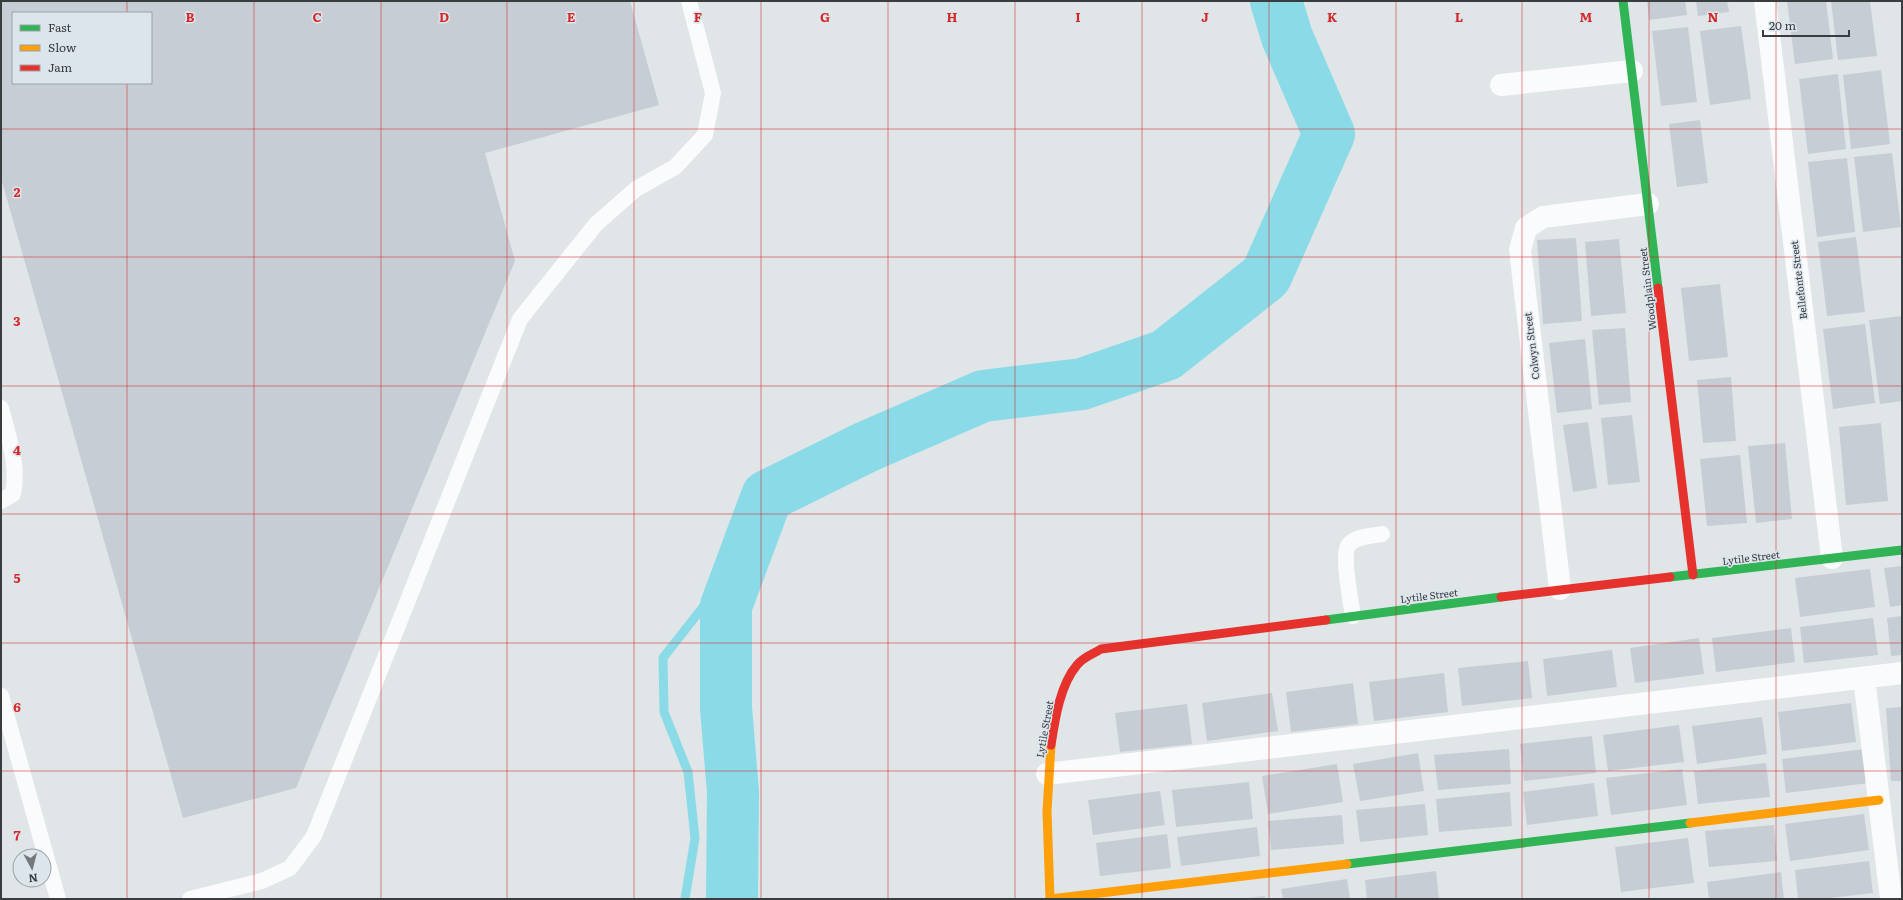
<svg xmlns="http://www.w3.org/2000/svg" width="1903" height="900" viewBox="0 0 1903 900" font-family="Literata,serif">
<rect width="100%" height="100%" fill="#e0e5e8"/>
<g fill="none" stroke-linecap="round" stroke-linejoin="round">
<path stroke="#8bdae8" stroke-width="9" d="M685,899L695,838L688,772L664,712L663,658L746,552"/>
<path stroke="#8bdae8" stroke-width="52" d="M732,899L733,792L726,708V606L767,496L866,447L983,396L1082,384L1166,355L1266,276L1329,134L1287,37L1276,1"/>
</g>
<path fill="#c7cdd5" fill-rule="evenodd" d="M1,1H630L659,105L485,153L515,261L296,788L183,818L1,178ZM13,13H151V83H13Z
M1647,1H1685L1687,15L1649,20Z
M1696,1H1727L1729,12L1698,16Z
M1787,1H1826L1833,59L1795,64Z
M1831,1H1870L1877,56L1838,60Z
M1741,26L1751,99L1710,105L1700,31Z
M1688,27L1697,102L1661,106L1652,31Z
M1881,70L1890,144L1851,149L1843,75Z
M1838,74L1846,149L1808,154L1799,79Z
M1700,120L1708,183L1677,187L1669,124Z
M1892,153L1901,227L1863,232L1854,157Z
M1847,158L1855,232L1817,237L1808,162Z
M1856,237L1865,312L1827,316L1818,242Z
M1576,238L1582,321L1543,324L1537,240Z
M1619,239L1626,313L1591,316L1585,242Z
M1720,284L1728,357L1689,361L1681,288Z
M1902,316V401L1880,404L1869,320Z
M1865,324L1875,403L1833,409L1823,329Z
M1625,328L1631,402L1599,405L1592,330Z
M1585,339L1592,409L1557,413L1549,343Z
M1731,377L1736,441L1703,443L1697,380Z
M1632,415L1640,482L1608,485L1601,418Z
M1588,422L1597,488L1573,492L1563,425Z
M1881,423L1888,501L1846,505L1839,427Z
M1785,443L1792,519L1756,523L1748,446Z
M1740,455L1747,523L1707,526L1700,459Z
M1902,566V605L1890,607L1884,568Z
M1870,569L1875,607L1800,617L1795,578Z
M1902,616V655L1891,656L1887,618Z
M1873,618L1878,655L1804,663L1800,627Z
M1791,628L1795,662L1716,672L1712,638Z
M1699,638L1704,674L1635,683L1630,648Z
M1612,650L1617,687L1547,696L1543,659Z
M1528,661L1532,698L1462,706L1458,668Z
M1444,673L1448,712L1374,721L1369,682Z
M1353,683L1358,724L1291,732L1286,692Z
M1272,693L1278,731L1207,741L1202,703Z
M1851,703L1856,742L1782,751L1778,712Z
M1187,704L1192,744L1120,752L1115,713Z
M1902,707V781H1891L1886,708Z
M1762,717L1767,754L1697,764L1692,726Z
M1679,725L1684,762L1608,771L1603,735Z
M1592,736L1596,773L1524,781L1520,744Z
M1509,749L1511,784L1438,790L1434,755Z
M1865,749L1869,783L1786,793L1782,759Z
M1418,753L1424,791L1360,801L1353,764Z
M1766,763L1770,797L1698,804L1694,771Z
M1337,764L1343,802L1268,814L1262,776Z
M1682,769L1687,805L1611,815L1606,778Z
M1249,782L1253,819L1176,827L1172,790Z
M1594,783L1598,816L1527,825L1523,792Z
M1160,791L1165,825L1093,835L1088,800Z
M1510,792L1512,826L1439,832L1436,799Z
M1425,804L1428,835L1360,842L1356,810Z
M1864,814L1869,850L1790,861L1785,824Z
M1342,815L1344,844L1271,850L1268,821Z
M1774,825L1777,861L1709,867L1705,831Z
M1257,827L1260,856L1181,866L1177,837Z
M1167,834L1171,868L1100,876L1096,843Z
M1688,838L1694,883L1621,892L1615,847Z
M1869,861L1873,893L1821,899H1798L1795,870Z
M1436,871L1439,899H1367L1365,880Z
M1781,872L1784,899H1709L1707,882Z
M1347,879L1350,899H1283L1281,889Z
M1265,896V899H1246V898Z"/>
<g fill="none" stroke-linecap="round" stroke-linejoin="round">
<path stroke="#fafbfc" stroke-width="16" d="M1,408C8,436 19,464 13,494L1,501
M1353,616C1351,603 1342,556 1348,546C1354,536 1372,536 1382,534
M1,696L58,899
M190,899L262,881L290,868L314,836L520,319L596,224L636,189L675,167L705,135L713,93L689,1"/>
<path stroke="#fafbfc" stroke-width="22" d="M1765,1L1832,558
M1501,85L1632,71
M1560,589L1520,250L1526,228L1543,217L1648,204
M1864,678L1891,899
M1047,774L1902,673"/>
<path stroke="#30b455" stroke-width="9" d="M1623,1L1658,288
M1670,577L1902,550
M1326,620L1501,597
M1347,864L1690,823"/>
<path stroke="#ff9f0a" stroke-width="9" d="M1690,823L1879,800
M1050,899L1047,811L1051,745
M1050,899L1347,864"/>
<path stroke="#e5322d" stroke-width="9" d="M1658,288L1693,575
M1501,597L1670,577
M1051,745C1055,719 1060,685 1077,665C1083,657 1093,654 1101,649L1326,620"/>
</g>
<path fill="none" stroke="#d62828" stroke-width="1" stroke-opacity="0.55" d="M127,1V13M254,1V899M381,1V899M507,1V899M634,1V899M761,1V899M888,1V899M1015,1V899M1142,1V899M1269,1V899M1396,1V899M1522,1V899M1649,1V899M1776,1V899M127,83V899M1,129H1902M1,257H1902M1,386H1902M1,514H1902M1,643H1902M1,771H1902"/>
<g text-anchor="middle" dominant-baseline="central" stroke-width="3" stroke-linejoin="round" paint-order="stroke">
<g font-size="10" fill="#3a3d40" stroke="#dde5ec">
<text transform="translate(1798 280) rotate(-97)">Bellefonte Street</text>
<text transform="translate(1647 289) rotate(-97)">Woodplain Street</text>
<text transform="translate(1531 346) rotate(-97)">Colwyn Street</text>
<text transform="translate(1751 557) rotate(-7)">Lytile Street</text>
<text transform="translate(1429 595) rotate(-7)">Lytile Street</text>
<text transform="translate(1044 729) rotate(-80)">Lytile Street</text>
</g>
</g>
<g font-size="13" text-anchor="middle" font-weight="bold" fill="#d62828" stroke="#dde5ec" stroke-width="3" stroke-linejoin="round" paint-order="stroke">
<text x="190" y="22">B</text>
<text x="317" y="22">C</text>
<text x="444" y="22">D</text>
<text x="571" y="22">E</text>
<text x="698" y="22">F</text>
<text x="825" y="22">G</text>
<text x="952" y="22">H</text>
<text x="1078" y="22">I</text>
<text x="1205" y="22">J</text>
<text x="1332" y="22">K</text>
<text x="1459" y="22">L</text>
<text x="1586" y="22">M</text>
<text x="1713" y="22">N</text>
<text x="17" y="197">2</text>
<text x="17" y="326">3</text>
<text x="17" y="455">4</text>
<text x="17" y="583">5</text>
<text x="17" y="712">6</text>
<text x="17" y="840">7</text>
</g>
<rect width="1903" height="900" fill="none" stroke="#3a3d40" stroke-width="4"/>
<rect x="12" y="12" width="140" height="72" fill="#dde5ec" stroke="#9ca2a7"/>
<rect x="20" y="25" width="20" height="6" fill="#30b455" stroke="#9ca2a7"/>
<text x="48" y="32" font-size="12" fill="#3a3d40">Fast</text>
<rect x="20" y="45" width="20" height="6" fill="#ff9f0a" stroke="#9ca2a7"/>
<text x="48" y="52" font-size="12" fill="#3a3d40">Slow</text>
<rect x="20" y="65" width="20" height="6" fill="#e5322d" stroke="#9ca2a7"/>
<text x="48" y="72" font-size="12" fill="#3a3d40">Jam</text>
<g transform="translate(32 868) rotate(173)"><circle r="19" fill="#dde5ec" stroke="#9ca2a7"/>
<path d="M0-3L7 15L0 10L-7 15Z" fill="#74787b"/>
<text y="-6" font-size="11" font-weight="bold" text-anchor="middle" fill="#3a3d40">N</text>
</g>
<path d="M1763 30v6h86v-6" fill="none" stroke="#3a3d40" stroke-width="2"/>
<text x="1769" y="30" font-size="12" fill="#3a3d40" stroke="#dde5ec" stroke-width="3" paint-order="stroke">20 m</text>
</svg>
